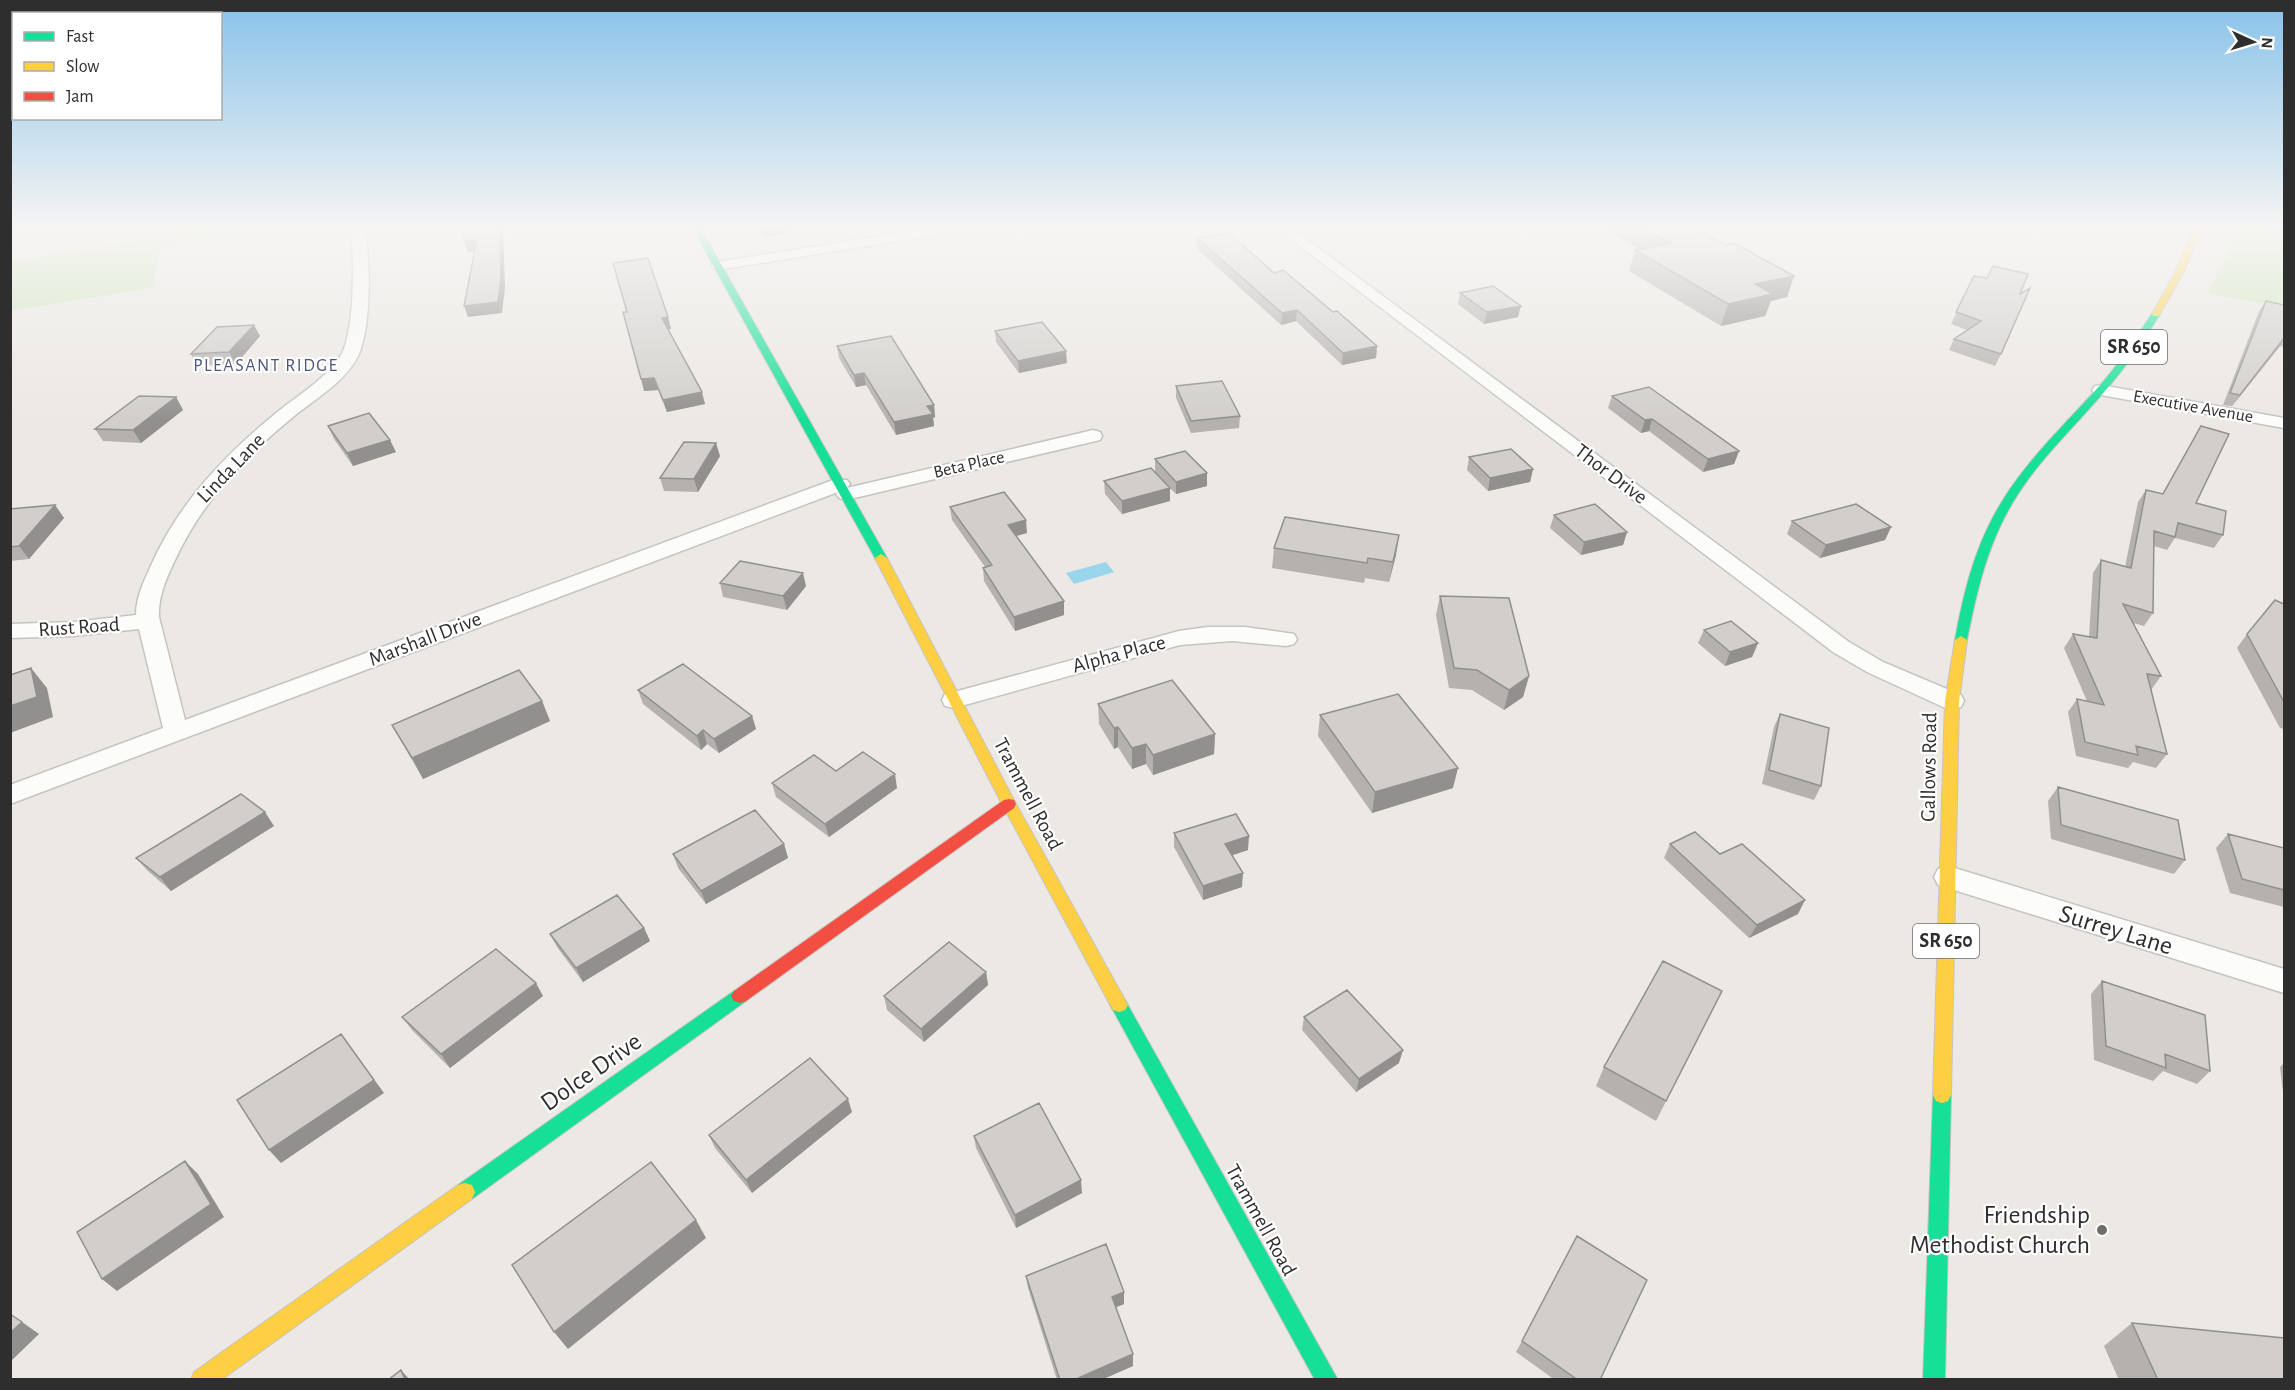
<svg xmlns="http://www.w3.org/2000/svg" width="2295" height="1390" viewBox="0 0 2295 1390" font-family="'Alegreya Sans',sans-serif">
<rect width="100%" height="100%" fill="#ece8e4"/>
<path fill="#cee6be" d="M208,227H290L161,247L152,288L11,311V261L135,242L141,237Z
M2235,227H2284V308L2208,293L2227,254Z"/>
<path fill="#99d6ec" d="M1106,562L1114,572L1074,584L1066,573Z"/>
<g fill="none" stroke-linecap="round" stroke-linejoin="round">
<defs>
<path id="street" d="M350,227H364C371,258 371,325 359,354C347,381 315,399 293,417C244,457 202,502 175,560C166,579 158,597 159,617L185,720L833,480H847L850,484L847,488L1093,430L1100,432L1102,436L1100,440L846,500L839,498L836,494L838,492L10,804V785L163,728L139,629L73,636L10,638V624L73,622L136,615C136,595 146,577 154,559C182,500 225,455 275,414C294,398 327,378 340,357C355,333 355,256 350,227Z
M935,227H966L959,231L718,270L711,266L718,262Z
M1275,227H1290L1849,642L1883,662L1961,695L1964,701L1961,707L1952,709L1943,707L1867,672L1833,652Z
M2101,385L2284,418V428L2095,394L2092,390L2095,386Z
M1207,627H1245L1294,634L1297,639L1294,644L1286,646L1232,641L1180,645L954,708L945,706L942,700L945,694L954,692L1179,631Z
M1948,866L2284,969V993L1938,885L1934,877L1938,869Z"/>
<path id="fast" d="M692,227H700L887,558L885,561H877L875,558Z
M2153,312L2160,314C2145,339 2129,363 2110,385C2076,426 2035,462 2009,509C1986,550 1976,595 1967,640L1966,643H1956L1955,640C1963,595 1974,550 1997,510C2024,462 2066,424 2102,383C2121,361 2137,336 2153,312Z
M740,989L746,991L749,996L746,1001L472,1199L465,1201L458,1199L455,1192L458,1185L734,991Z
M1119,998L1125,1000L1338,1380H1315L1113,1010L1110,1005L1113,1000Z
M1942,1087L1948,1089L1951,1095L1945,1380H1923L1933,1095L1936,1089Z"/>
<path id="slow" d="M2194,227H2202L2184,271L2159,316H2153L2152,314L2176,271Z
M881,554L887,558L1016,804L1125,1000L1128,1005L1125,1010L1119,1012L1113,1010L1002,804L875,558Z
M1961,636L1967,640L1959,701L1951,1095L1948,1101L1942,1103L1936,1101L1933,1095L1945,701L1955,640Z
M465,1183L472,1185L475,1192L472,1199L221,1380H191L194,1372L458,1185Z"/>
<path id="jam" d="M1009,799L1014,800L1016,804L1014,808L746,1001L740,1003L734,1001L731,996L734,991L1004,800Z"/>
</defs>
<use href="#street" stroke="#c5c4c5" stroke-width="3"/>
<use href="#fast" stroke="#c5c4c5" stroke-width="2"/>
<use href="#slow" stroke="#c5c4c5" stroke-width="2"/>
<use href="#jam" stroke="#c5c4c5" stroke-width="2"/>
<use href="#street" fill="#fcfcfb" fill-rule="evenodd"/>
<use href="#fast" fill="#16e098" fill-rule="evenodd"/>
<use href="#slow" fill="#ffcf43" fill-rule="evenodd"/>
<use href="#jam" fill="#f24e42" fill-rule="evenodd"/>
</g>
<path fill="#b4b1af" d="M757,227H789L791,232L763,237Z
M1600,227H1695V229L1726,245L1794,276L1787,297L1771,301L1765,316L1721,326L1629,271L1635,250L1639,249Z
M1197,238L1274,273L1333,312L1377,346L1376,358L1342,365L1296,321L1281,325L1197,249Z
M1974,276L2020,294L2001,354L1995,366L1949,350L1954,339L1967,330L1951,324Z
M1460,293L1518,317L1484,324L1458,304Z
M2266,301L2284,305V347L2280,346L2232,406L2223,405L2259,311Z
M668,317L671,329H668L705,404L667,412L658,390L644,391Z
M995,331L1067,363L1019,373L996,342Z
M260,336L236,364L197,366L191,354Z
M837,346L934,405L935,417L933,418L934,426L896,435L866,385L856,387L839,358Z
M1176,386L1240,416L1239,428L1191,433L1176,398Z
M1612,396L1739,451L1734,464L1703,472L1649,431L1641,433L1608,408Z
M176,397L183,410L141,443L103,441L95,429Z
M328,426L396,452L353,466L334,439Z
M2201,426L2196,503L2223,535L2214,548L2175,538L2167,550L2154,546L2153,613L2144,626L2133,623L2161,676L2151,690L2167,754L2156,768L2133,762L2128,768L2076,756L2068,712L2077,699L2087,701L2064,648L2073,634L2089,637L2093,573L2101,560L2125,567L2138,502L2146,490L2162,494Z
M720,456L698,492L664,491L660,478Z
M1469,457L1533,469L1530,482L1488,491L1467,470Z
M1155,459L1207,473V486L1176,494L1170,488V501L1122,514L1105,494L1104,481L1155,471Z
M55,505L64,518L29,559L10,561V509Z
M950,507L1027,533L1016,536L1064,615L1015,631L984,581L983,568L985,567L952,520Z
M1554,515L1627,532L1623,545L1581,555L1550,528Z
M1792,521L1891,527L1885,540L1820,558L1787,534Z
M1274,548L1396,555L1389,582L1365,578L1364,583L1272,568Z
M720,583L806,586L787,610L723,597Z
M1440,596L1529,676L1523,697L1504,710L1472,690L1449,688L1436,615Z
M2284,604V729L2280,728L2237,648L2247,634Z
M1704,630L1758,643L1752,657L1725,666L1698,643Z
M638,690L752,716L756,729L719,753L707,744L701,750L643,704Z
M542,701L550,721L423,779L392,725Z
M1098,704L1215,734L1214,754L1153,775L1146,764L1132,769L1118,747L1114,749L1099,724Z
M1780,714L1821,786L1814,800L1762,784L1774,727Z
M1320,715L1453,788L1372,813L1318,736Z
M836,771L897,788L829,837L776,797L772,783Z
M2058,787L2185,860L2174,874L2051,839L2048,801Z
M274,826L171,891L148,871L136,858Z
M1174,833L1248,850L1232,855L1242,887L1203,900L1174,847Z
M2228,834L2284,848V907L2230,893L2216,848Z
M784,844L788,858L706,904L678,868L673,854Z
M1670,844L1720,854L1798,914L1749,938L1664,858Z
M644,928L650,941L583,982L557,947L550,934Z
M986,972L988,985L924,1042L887,1010L884,996Z
M2102,981L2210,1071L2197,1084L2163,1071L2153,1081L2094,1060L2091,994Z
M1722,991L1656,1121L1596,1086L1604,1067Z
M543,996L450,1068L412,1030L402,1017Z
M1304,1017L1399,1063L1356,1092L1302,1030Z
M2284,1063V1101L2280,1067Z
M852,1112L752,1193L715,1148L709,1135Z
M974,1136L1082,1193L1016,1228L976,1148Z
M1026,1276L1124,1292V1304L1116,1307L1133,1354V1366L1101,1380H1057L1028,1288Z
M2132,1323L2284,1380H2119L2104,1346Z
M1522,1341L1600,1380H1555L1516,1352Z"/>
<path fill="#92908e" d="M500,227H503L505,288L502,313L468,317L464,306Z
M761,227H789L791,232L763,237Z
M477,239L481,250L468,252L464,241Z
M1794,276L1787,297L1771,301L1765,316L1721,326L1728,304L1755,284Z
M1521,306L1518,317L1484,324L1487,312Z
M1297,310L1296,321L1281,325L1282,313Z
M668,317L671,329L665,330L662,318Z
M254,325L260,336L236,364L229,352Z
M2284,338L2280,346L2232,406L2240,395Z
M1377,346L1376,358L1342,365L1343,353Z
M1066,351L1067,363L1019,373L1018,361Z
M864,373L866,385L856,387L854,375Z
M654,378L658,390L644,391L641,379Z
M702,392L705,404L667,412L663,400Z
M176,397L183,410L141,443L133,430Z
M934,405L935,417L933,418L934,426L896,435L894,422L927,406Z
M1652,419L1649,431L1641,433L1645,420Z
M390,440L396,452L353,466L347,453Z
M716,443L720,456L698,492L694,479Z
M1739,451L1734,464L1703,472L1708,459Z
M1533,469L1530,482L1488,491L1490,478Z
M1207,473V486L1176,494V482Z
M1170,488V501L1122,514V501Z
M55,505L64,518L29,559L19,546Z
M1026,520L1027,533L1009,538L1008,525Z
M1891,527L1885,540L1820,558L1826,545Z
M1627,532L1623,545L1581,555L1584,542Z
M1399,535L1396,555L1389,582L1393,562Z
M803,573L806,586L787,610L783,596Z
M1064,601V615L1015,631L1014,617Z
M1758,643L1752,657L1725,666L1730,652Z
M31,668L47,688L53,717L10,733V706Z
M1529,676L1523,697L1504,710L1509,690Z
M542,701L550,721L423,779L412,758Z
M752,716L756,729L719,753L714,739Z
M1118,727V747L1114,749V728Z
M703,730L707,744L701,750L697,736Z
M1215,734L1214,754L1153,775V755Z
M1146,744V764L1132,769V748Z
M1458,768L1453,788L1372,813L1375,792Z
M895,774L897,788L829,837L825,824Z
M265,812L274,826L171,891L160,877Z
M1249,836L1248,850L1224,858L1225,844Z
M784,844L788,858L706,904L701,891Z
M1243,873L1242,887L1203,900V886Z
M1805,900L1798,914L1749,938L1757,925Z
M644,928L650,941L583,982L576,968Z
M986,972L988,985L924,1042L921,1029Z
M536,983L543,996L450,1068L441,1054Z
M341,1034L384,1093L281,1163L269,1150Z
M1403,1050L1399,1063L1356,1092L1359,1079Z
M848,1099L852,1112L752,1193L746,1180Z
M185,1161L198,1174L224,1217L117,1291L102,1279Z
M1081,1180L1082,1193L1016,1228L1015,1215Z
M696,1220L706,1238L568,1349L554,1332Z
M1124,1292V1304L1112,1309V1297Z
M22,1322L39,1334L10,1362V1333Z
M1133,1354V1366L1101,1380H1074Z
M401,1370L410,1380H405Z"/>
<path fill="#d1cecb" stroke="#92908e" stroke-width="1.5" d="M464,227H500L501,277L498,302L464,306L477,239L464,241Z
M1642,227H1695V229L1726,245L1734,243L1794,276L1755,284L1773,294L1728,304L1635,250L1671,243Z
M1229,233L1274,273L1283,270L1333,312L1337,311L1377,346L1343,353L1297,310L1282,313L1197,238Z
M648,258L668,317L662,318L702,392L663,400L654,378L641,379L623,312H627L613,263Z
M1993,266L2028,274L2020,294L2030,288L2001,354L1954,339L1981,321L1956,312L1974,276L1987,278Z
M1493,286L1521,306L1487,312L1460,293Z
M2266,301L2284,305V338L2240,395L2230,393Z
M1042,322L1066,351L1018,361L995,331Z
M254,325L229,352L191,354L217,327Z
M891,336L934,405L927,406L933,414L894,422L864,373L854,375L837,346Z
M1222,381L1240,416L1191,421L1176,386Z
M1649,387L1739,451L1708,459L1652,419L1645,420L1612,396Z
M139,396L176,397L133,430L95,429Z
M369,413L390,440L347,453L328,426Z
M2201,426L2229,434L2196,503L2226,511L2223,535L2178,523L2175,537L2154,531L2153,613L2123,604L2161,676L2147,674L2167,754L2136,746L2138,755L2085,742L2077,699L2104,705L2073,634L2097,638L2101,560L2131,568L2146,490L2163,494Z
M684,442L716,443L694,479L660,478Z
M1511,449L1533,469L1490,478L1469,457Z
M1185,451L1207,473L1176,482L1155,459Z
M1151,468L1170,488L1122,501L1104,481Z
M1004,492L1026,520L1008,525L1064,601L1014,617L983,568L992,565L950,507Z
M1595,504L1627,532L1584,542L1554,515Z
M1856,504L1891,527L1826,545L1792,521Z
M55,505L19,546L10,547V509Z
M1285,517L1399,535L1393,562L1368,558L1367,563L1274,548Z
M740,561L803,573L783,596L720,583Z
M1440,596L1509,598L1529,676L1509,690L1477,670L1454,668Z
M2275,600L2284,604V702L2247,634Z
M1731,621L1758,643L1730,652L1704,630Z
M683,664L752,716L714,739L703,730L697,736L638,690Z
M31,668L37,697L10,706V675Z
M519,670L542,701L412,758L392,725Z
M1172,680L1215,734L1153,755L1146,744L1132,748L1118,727L1114,728L1098,704Z
M1398,694L1458,768L1375,792L1320,715Z
M1780,714L1829,728L1821,786L1769,770Z
M863,752L895,774L825,824L772,783L814,755L836,771Z
M2058,787L2178,820L2185,860L2061,825Z
M241,794L265,812L160,877L136,858Z
M755,810L784,844L701,891L673,854Z
M1236,814L1249,836L1225,844L1243,873L1203,886L1174,833Z
M1695,832L1720,854L1742,844L1805,900L1757,925L1670,844Z
M2228,834L2284,848V890L2242,879Z
M617,895L644,928L576,968L550,934Z
M949,942L986,972L921,1029L884,996Z
M496,949L536,983L441,1054L402,1017Z
M1663,961L1722,991L1666,1101L1604,1067Z
M2102,981L2205,1015L2210,1071L2165,1054L2166,1068L2106,1046Z
M1347,990L1403,1050L1359,1079L1304,1017Z
M341,1034L374,1080L269,1150L237,1100Z
M810,1058L848,1099L746,1180L709,1135Z
M1039,1103L1081,1180L1015,1215L974,1136Z
M185,1161L211,1204L102,1279L77,1232Z
M651,1162L696,1220L554,1332L512,1265Z
M1577,1236L1647,1280L1600,1380H1578L1522,1341Z
M1106,1244L1124,1292L1112,1297L1133,1354L1074,1380H1060L1026,1276Z
M10,1314L22,1322L10,1333Z
M2132,1323L2284,1338V1380H2158Z
M401,1370L405,1380H388Z"/>
<linearGradient id="sky" x2="0" y2="1"><stop stop-color="#88c2ea"/><stop offset="0.54" stop-color="#f6f5f3"/><stop offset="1" stop-color="#f6f5f3" stop-opacity="0"/></linearGradient>
<rect width="2295" height="421" fill="url(#sky)"/>
<circle fill="#706f6e" stroke="#fff" stroke-width="2" cx="2102" cy="1230" r="6"/>
<g text-anchor="middle" dominant-baseline="central" stroke-width="4.5" stroke-linejoin="round" paint-order="stroke">
<g font-size="18" letter-spacing="1.5" fill="#4d5680" stroke="#fff">
<text x="266" y="366">PLEASANT RIDGE</text>
</g>
<g font-size="18" fill="#2e2e2e" stroke="#fff">
<text transform="translate(2193 407) rotate(10)">Executive Avenue</text>
<text transform="translate(969 465) rotate(-13)">Beta Place</text>
</g>
<g fill="#fff" stroke="#6d6d6d" stroke-width="1.5">
<rect x="2101" y="330" width="66" height="34" rx="4.5"/>
<rect x="1913" y="924" width="66" height="34" rx="4.5"/>
</g>
<g font-size="20" font-weight="bold" fill="#2e2e2e">
<text x="2134" y="347">SR 650</text>
<text x="1946" y="941">SR 650</text>
</g>
<g font-size="21" fill="#2e2e2e" stroke="#fff">
<text transform="translate(231 468) rotate(-46)">Linda Lane</text>
<text transform="translate(1611 474) rotate(37)">Thor Drive</text>
<text transform="translate(79 627) rotate(-4)">Rust Road</text>
<text transform="translate(425 639) rotate(-21)">Marshall Drive</text>
<text transform="translate(1119 654) rotate(-15)">Alpha Place</text>
<text transform="translate(1929 767) rotate(-89)">Gallows Road</text>
<text transform="translate(1028 794) rotate(62)">Trammell Road</text>
<text transform="translate(1261 1220) rotate(61)">Trammell Road</text>
</g>
<g font-size="26" fill="#2e2e2e" stroke="#fff">
<text transform="translate(2116 930) rotate(17)">Surrey Lane</text>
<text transform="translate(591 1072) rotate(-35)">Dolce Drive</text>
</g>
<g font-size="26" fill="#2e2e2e" stroke="#fff" text-anchor="end">
<text x="2090" y="1215">Friendship<tspan x="2090" dy="30">Methodist Church</tspan></text>
</g>
</g>
<rect width="2295" height="1390" fill="none" stroke="#2e2e2e" stroke-width="24"/>
<rect x="12" y="12" width="210" height="108" fill="#ffffff" stroke="#ababab" stroke-width="1.5"/>
<rect x="24" y="32" width="30" height="9" fill="#16e098" stroke="#ababab" stroke-width="1.5"/>
<text x="66" y="42" font-size="18" fill="#2e2e2e">Fast</text>
<rect x="24" y="62" width="30" height="9" fill="#ffcf43" stroke="#ababab" stroke-width="1.5"/>
<text x="66" y="72" font-size="18" fill="#2e2e2e">Slow</text>
<rect x="24" y="92" width="30" height="9" fill="#f24e42" stroke="#ababab" stroke-width="1.5"/>
<text x="66" y="102" font-size="18" fill="#2e2e2e">Jam</text>
<g transform="translate(2253 42) rotate(94)" stroke="#ffffff" stroke-width="4.5" paint-order="stroke">
<path d="M0-4.5L10 22L0 15L-10 22Z" fill="#2e2e2e"/>
<text y="-9" font-size="16" font-weight="bold" text-anchor="middle" fill="#2e2e2e">N</text>
</g>
</svg>
